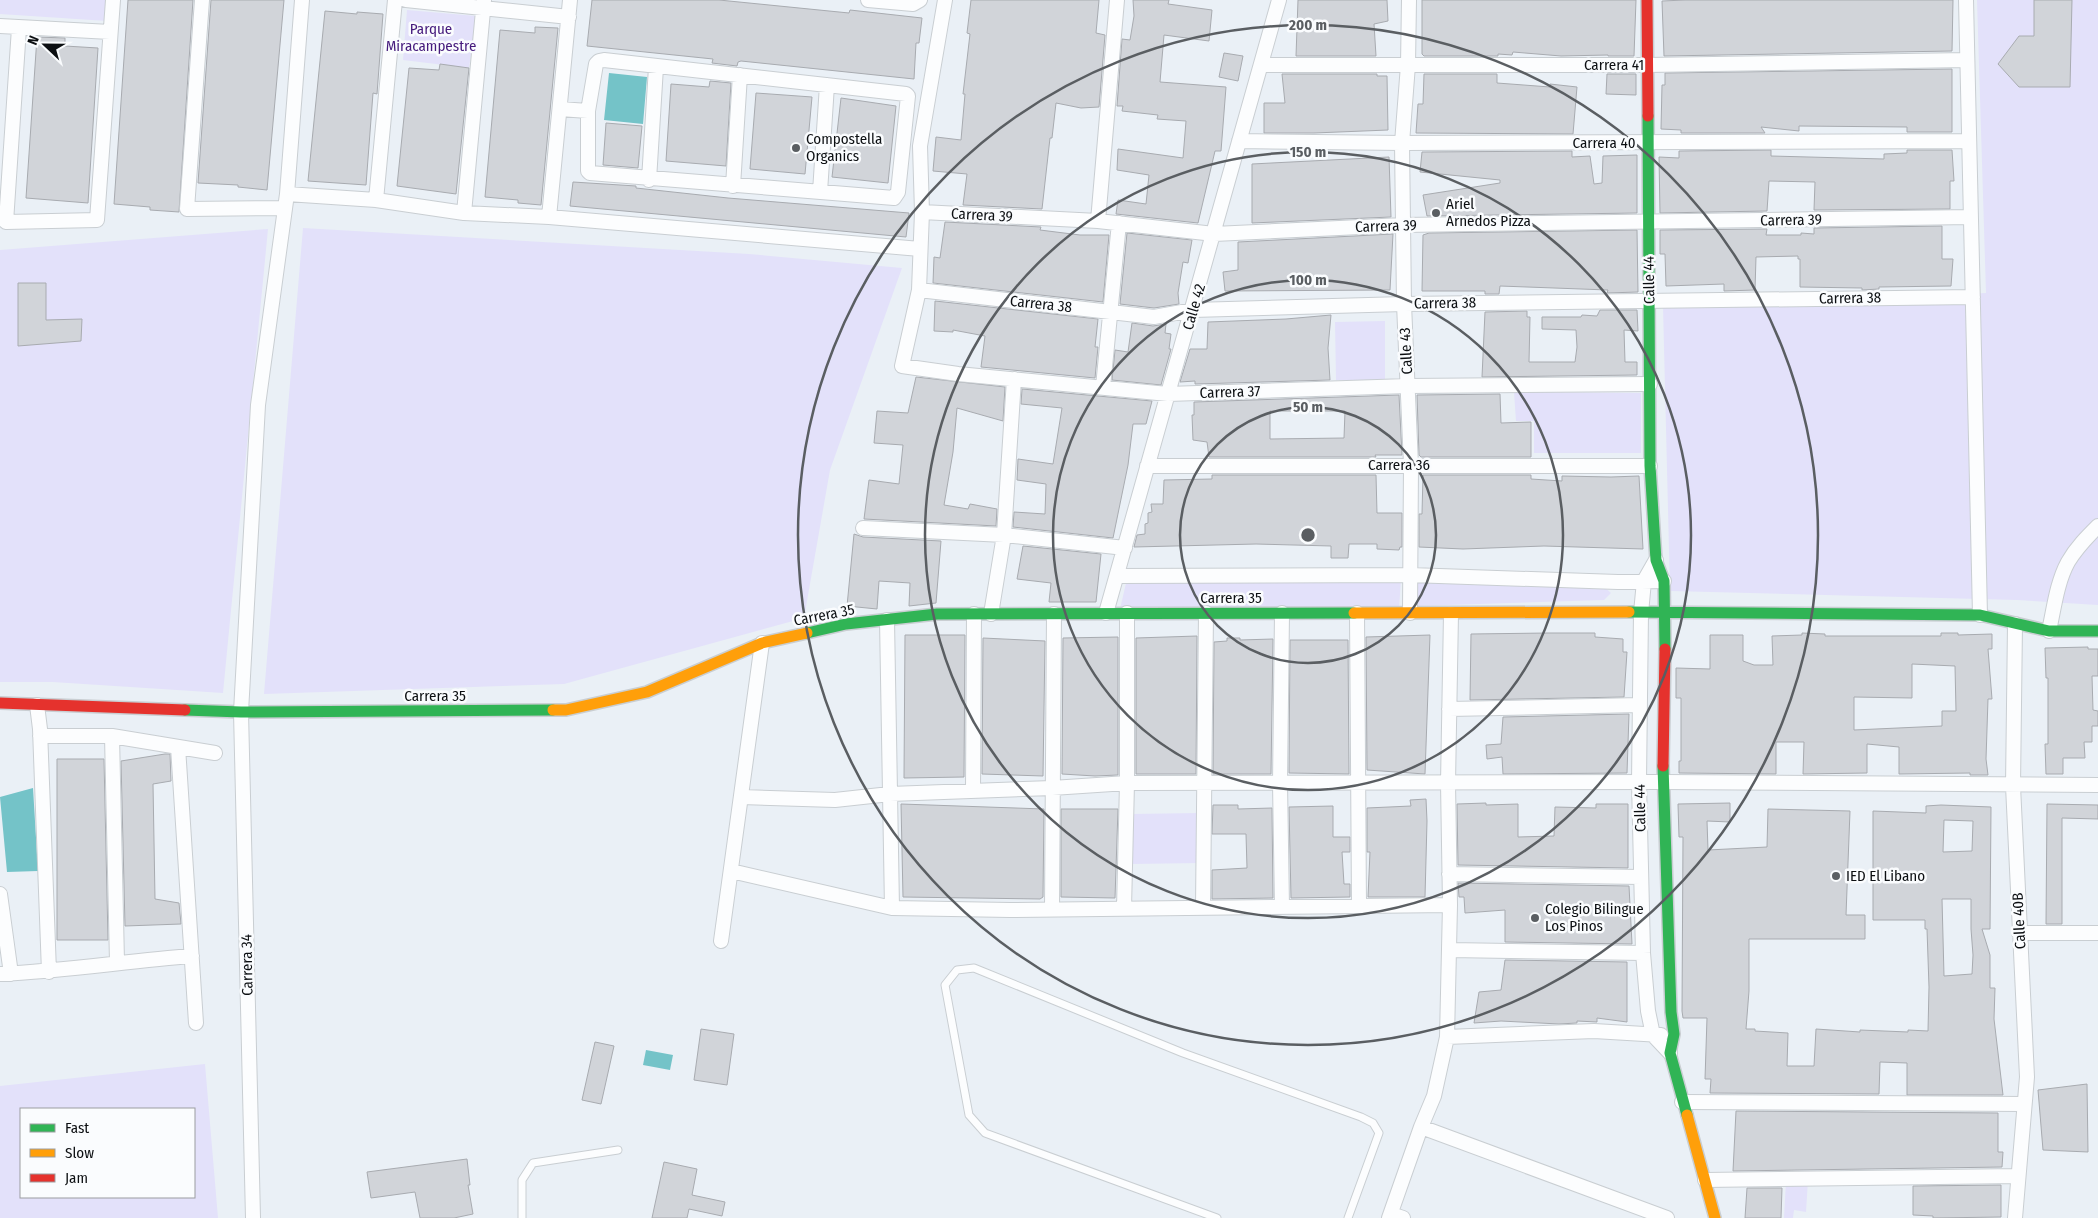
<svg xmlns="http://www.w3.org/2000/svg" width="2098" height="1218" viewBox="0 0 2098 1218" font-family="'Fira Sans Condensed',sans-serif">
<rect width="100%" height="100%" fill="#eaf0f6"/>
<path fill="#e3e1fa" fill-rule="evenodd" d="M0,0H109L107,21L0,14Z
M1977,0H2098V605L2017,600L1670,591L1663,306L1986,293Z
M407,10L476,16L469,68L403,60Z
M303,228L749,254L902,268L830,470L804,618L564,684L264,694Z
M268,229L223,693L53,682H0V250Z
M1385,321V380H1336L1335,322Z
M1514,392L1641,393V453H1534V421H1516Z
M1401,578L1399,609H1120L1127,579Z
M1416,579L1602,585L1611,593L1604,600L1415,606Z
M1200,813L1201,863L1132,864L1131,814Z
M205,1064L218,1218H0V1086ZM21,1109H194V1197H21Z
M1808,1180L1806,1212L1794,1210L1793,1218H1784L1786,1181Z"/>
<path fill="#74c3c8" d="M609,73L647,77L643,124L604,120Z
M33,788L38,871L7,872L0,797Z
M646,1050L673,1055L670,1070L643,1065Z"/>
<path fill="#d1d4d9" stroke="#a8abb0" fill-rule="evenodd" d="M128,0H193L179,212L150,210V207L114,204Z
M211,0H284L267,190L238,187V185L198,183Z
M592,0H719L849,13L850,10L922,18L919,43H916L914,79L741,61L738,62L737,66L712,63L713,59L587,46Z
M971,0H1099L1096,33L1105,35L1099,107L1081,108L1056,103L1052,138H1050L1042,209L963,205L967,174L933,171L936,137L961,140L965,94H963L970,34L967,33Z
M1133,0H1169L1168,4L1212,10L1209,41L1164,35L1160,82L1226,87L1221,151H1215L1198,223L1116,214L1118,200L1146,204L1149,175L1117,170L1118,149L1183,158L1186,121L1157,119L1158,115L1122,111L1123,106H1117L1122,39L1130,40L1134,16Z
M1298,0H1387L1388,21L1374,24L1376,56H1296Z
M1422,0H1636L1634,56H1608V55L1561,56L1513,52L1512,55L1498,54V56H1424L1422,54Z
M1685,0H1953L1952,51L1664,56L1662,1Z
M2034,0H2072L2070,87H2019L1998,64L2019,36H2034Z
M325,11L357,14V12L383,14L377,94L373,93L366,185L308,181Z
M535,27L558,28L541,205L518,203V200L485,197L500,30L535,33Z
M37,37L65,38V46L98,48L88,203L26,198Z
M1224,53L1243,56L1238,81L1219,77Z
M440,64L469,68L456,194L397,186L409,68L439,70Z
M1952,69V132H1907V127L1799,126V131L1761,127L1765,133H1681V130L1661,129L1662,85H1665V73Z
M1282,74H1377V76H1387L1388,130L1314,133H1264V103H1285Z
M1424,74H1497V83L1550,87V84L1577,87L1573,134L1416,133L1418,104H1423Z
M1607,74H1636V95L1606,94Z
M710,81L731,83L726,166L666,161L671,84L709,87Z
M756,93L812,97L805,174L750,169Z
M841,98L896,106L888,183L832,177Z
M606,123L642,126L638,168L603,165Z
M1771,150V156L1884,159V154L1907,153V150H1952L1954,181H1950V209L1814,210L1815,182L1769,181L1767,211L1660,213L1659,157L1679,158V151Z
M1572,151V157L1590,156L1594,184L1602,183L1603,156L1637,155V213L1427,216L1423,195L1500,183V180L1420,172L1422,152Z
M1389,157L1391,217L1252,223V164Z
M573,182L636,186V188L728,198L909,213L906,237L570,206Z
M945,222L1041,227L1040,230L1080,235H1109L1103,302L933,283L934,257L940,258Z
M1942,226V259H1953L1951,286L1879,287V289L1862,290V288L1800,287V259H1798V256L1756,257L1755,290L1724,291V284L1666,286L1665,254H1660V230L1767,229L1766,235H1801V233L1814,234V228Z
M1637,230L1638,292L1607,293L1608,290L1500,286L1499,294H1485V291H1422L1423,235L1429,233Z
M1127,233L1192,240L1188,263L1183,262L1178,293L1179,304L1154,308L1120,304Z
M1393,234L1390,290L1225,291L1223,272L1238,270V242Z
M18,283H46V320L82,319L81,341L18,346Z
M935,301L1098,319L1095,347H1098L1095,378L981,367L985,336L953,330V332L934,331Z
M1600,310H1637L1638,331L1624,330L1625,362H1637V375L1482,377L1485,312L1527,311V317H1530L1529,362H1575L1577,347L1576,330L1542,329V317H1581L1582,315L1597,316Z
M1331,315L1328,348L1330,380L1195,384V381L1180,382L1190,349H1207L1208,322L1286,319Z
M1132,323L1153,326L1166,324L1165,333L1171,334L1169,349H1171L1161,385L1112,380L1115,350L1128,352Z
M916,377L1005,387L1003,421L957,408L953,452L944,505L968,509L970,504L997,509L996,526L864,519L869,480L899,484L903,445L874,443L877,411L908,413Z
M1022,389L1152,401L1146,424H1133L1128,465L1113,538L1013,527L1014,512L1045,514L1046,484L1017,480L1018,459L1053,464L1062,408L1021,404Z
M1500,394L1501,423L1531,422V457H1421L1419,455L1417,395Z
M1399,395L1402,455H1375L1376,457H1209L1207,442L1193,440L1192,415H1194V402ZM1270,411H1345L1344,438L1270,439Z
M1212,475H1376L1377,513H1402V547H1400L1399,550L1377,549V544H1349L1348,558H1331V546L1256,544L1134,547L1137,535L1145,534V524L1148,523V513L1152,512L1151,504H1163L1164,480L1212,479Z
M1423,475H1531V479L1562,481V476L1611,477L1639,476L1643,549L1544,546L1463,549L1419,547V514H1422Z
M854,534L863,537L941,541L936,603L909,606L910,583L879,581L877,609L847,606Z
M1023,546L1101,554L1096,602H1049L1051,583L1017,579Z
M1548,633H1595V637L1623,639V652H1627L1624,697L1470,700L1471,634Z
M1802,633L1825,634V636H1941V633H1958V635L1992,634V649H1988L1992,699H1988L1986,759L1988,775H1970V773L1899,774V747L1867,744V773L1803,774L1804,742H1776V774L1679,773V761H1681V698H1676V668L1710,669V635H1743V661L1754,665H1773L1772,636L1802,635ZM1912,664L1955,666L1956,711H1942V726L1854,730V697L1912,698Z
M905,635H965L964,777L904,778Z
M1430,635L1425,774L1367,770L1366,637Z
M1197,636L1196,774H1136V638Z
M1118,637V775L1095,776L1062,774L1063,638Z
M983,638L1045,641L1043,776L982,774Z
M1227,638H1240V640L1273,639L1271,774H1213L1214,642L1227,641Z
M1290,640H1348L1349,774L1289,773Z
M2088,647V649H2098V676H2092L2093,710L2098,711V726H2092V742H2084L2085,758H2063V774H2046L2045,744H2048V678H2046L2045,648Z
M1629,714L1627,773L1503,774L1502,757L1487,759L1486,745L1501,744L1503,717Z
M165,754H170L171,781L153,784L155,899L179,903L181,924L125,926L121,761Z
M57,759H104L108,940H57Z
M1426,799L1427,821L1425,897H1368L1370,852H1367V808L1411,806L1410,800Z
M1486,803V805L1518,804V837L1554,836L1555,807L1596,808V804H1628V868L1458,865L1457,804Z
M1730,803V822L1707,821L1708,850L1767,847L1768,809L1850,811L1846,915H1865V939H1749V991L1746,1029H1755V1031L1788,1033L1787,1066H1814L1816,1029L1860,1032V1030L1908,1032V1030L1928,1031L1929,987L1927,929H1925V920H1873V811L1926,813V806L1941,805L1991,807L1990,929H1982L1990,955V988H1995L1994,1019L2003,1095H1907V1063L1880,1062L1879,1094L1710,1093L1711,1079H1705L1707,1018H1683L1682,1011L1683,837H1679L1678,804ZM1944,820L1973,821L1972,851L1943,852ZM1942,899H1971V929L1973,955L1972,974L1944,976Z
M901,804L1044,809L1043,897L1040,899L903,897Z
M2047,804L2098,805V819L2062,818V924H2046Z
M1213,805H1238V809L1272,808L1273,898L1212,899V870L1247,868L1246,834H1212Z
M1333,806V837H1350V852H1342L1344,884H1350V897L1291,898L1289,807Z
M1061,809H1118L1115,898L1061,897Z
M1458,883L1629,886L1632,944L1505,942V910L1465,913L1464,897H1459Z
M1505,960L1627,962V1022L1597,1018V1022L1577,1021V1023L1559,1024L1501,1021L1474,1023L1479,992L1501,990Z
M701,1029L734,1034L727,1085L694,1080Z
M595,1042L614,1046L601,1104L582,1100Z
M2087,1084L2088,1152L2043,1150L2038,1090Z
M1736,1111L1998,1113V1152H2003L2002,1167L1733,1171Z
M467,1159L470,1185H468L473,1214L454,1218H420L415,1192L371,1198L367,1172Z
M664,1162L697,1169L692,1195L725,1202L722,1216L689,1209L687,1218H652Z
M2001,1185V1217L1933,1218V1216L1913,1215V1186Z
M1747,1188H1782L1781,1218H1745Z"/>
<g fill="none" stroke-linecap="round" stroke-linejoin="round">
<defs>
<path id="lane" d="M522,1218V1180L533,1163L618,1150
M1217,1218L985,1133L969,1115L945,985L957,970L974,968L1183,1053L1361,1117L1373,1123L1379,1133L1348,1218"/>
<path id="street" d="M202,0L187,209L284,208
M406,0L569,17
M868,0L913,4L920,0
M945,0L920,146L922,212L919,290L902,366L958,374L1168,394L1408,386L1650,384
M1409,0L1408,65L1402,143L1404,304L1411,465L1410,613
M1966,0L1980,615
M0,26L110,32
M19,28L6,222L97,220L113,0
M604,60L906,94L908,96L898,192L894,198L590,173L588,171V111L596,64L599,61Z
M1261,65H1647L1967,60
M560,109L588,111
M1239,141L1402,143L1969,141
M649,180L656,67
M733,186L740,75
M820,192L827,85
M287,194L376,200L464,213L549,217L920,249
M376,200L395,0
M922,212L1098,221L1214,234L1403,225L1971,217
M464,213L484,0
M549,217L570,0
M1098,221L1117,0
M919,290L1154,317L1193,310L1404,304L1973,297
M1103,387L1119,223
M1147,466H1650
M863,528L1004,535L1125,548
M1656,560L1644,581L1641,613L1639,782L1643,953L1648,1011L1653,1035L1670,1053
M1117,576L1410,575L1618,582L1664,581
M1106,613L1279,0
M1282,613L1280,783L1282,907
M1357,613L1359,906
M991,614L1004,535L1014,379
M887,620L892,908
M2049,631C2054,608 2057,582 2068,562C2076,548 2087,537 2098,526
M37,705L40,729L49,972
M1449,709L1640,705
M40,736H112L215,753
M112,736L117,962
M178,747L196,1023
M973,791L974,614
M741,797L835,800L890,794L1052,788L1127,783L1663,782L2098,785
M731,871L892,908L1010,910L1450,905
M1449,874L1641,877
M0,894L11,974
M1203,907L1206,613
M1124,908L1127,783V613
M1052,909L1054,614
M2019,933H2098
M721,941L762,643
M1450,950L1643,953
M0,974C64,971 128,961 192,956
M1447,1037L1594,1031L1661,1035
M1682,1102L2024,1104
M1421,1127L1667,1218
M1705,1180L2018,1176
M1391,1214L1403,1218
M253,1218L241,712L258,405L287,194L302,0
M1389,1218L1421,1127L1434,1096L1447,1037L1450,905L1448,783L1451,614
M2015,1218L2027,1077L2013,786L2015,624"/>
<path id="fast" d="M1648,116L1650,466L1656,560L1664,581L1665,649
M1629,612L1980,615L2049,631H2098
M807,633L846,624L937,614L1354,613
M185,710L241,712L553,710
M1663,766L1671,1012L1674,1034L1670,1053L1687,1115"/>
<path id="slow" d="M1354,613L1629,612
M553,710H566L647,692L762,643L807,633
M1687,1115L1715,1218"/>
<path id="jam" d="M1647,0L1648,116
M0,703L185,710
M1663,766L1665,649"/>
</defs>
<use href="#lane" stroke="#c9ced2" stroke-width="9"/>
<use href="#street" stroke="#c9ced2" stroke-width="16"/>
<use href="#fast" stroke="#c9ced2" stroke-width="14"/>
<use href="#slow" stroke="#c9ced2" stroke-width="14"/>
<use href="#jam" stroke="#c9ced2" stroke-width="14"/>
<use href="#lane" stroke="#fcfdfe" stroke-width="7"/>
<use href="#street" stroke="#fcfdfe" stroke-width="14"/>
<use href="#fast" stroke="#30b455" stroke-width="11"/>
<use href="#slow" stroke="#ff9f0a" stroke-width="11"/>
<use href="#jam" stroke="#e5322d" stroke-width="11"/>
</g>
<g fill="none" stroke="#5a5e62" stroke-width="2.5">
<circle cx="1308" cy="535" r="128"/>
<circle cx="1308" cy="535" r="255"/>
<circle cx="1308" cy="535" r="383"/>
<circle cx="1308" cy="535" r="510"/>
</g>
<g fill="#5a5e62" stroke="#fafcfe" stroke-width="2">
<circle cx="796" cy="148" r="5"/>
<circle cx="1436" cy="213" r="5"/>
<circle cx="1836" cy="876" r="5"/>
<circle cx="1535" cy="918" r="5"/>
</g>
<g text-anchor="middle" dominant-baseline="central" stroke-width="5" stroke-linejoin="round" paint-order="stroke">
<g font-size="15" fill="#451a7c" stroke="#fafcfe">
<text x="431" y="29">Parque<tspan x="431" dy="17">Miracampestre</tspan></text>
</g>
<g font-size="15" fill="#0c0f12" stroke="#fafcfe">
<text x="1614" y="65">Carrera 41</text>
<text x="1604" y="143">Carrera 40</text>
<text transform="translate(982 215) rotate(3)">Carrera 39</text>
<text transform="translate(1791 220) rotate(-1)">Carrera 39</text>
<text transform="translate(1386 226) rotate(-2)">Carrera 39</text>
<text transform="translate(1649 280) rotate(-91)">Calle 44</text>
<text transform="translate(1850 298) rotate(-1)">Carrera 38</text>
<text transform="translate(1445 303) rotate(-1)">Carrera 38</text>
<text transform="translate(1041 304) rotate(6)">Carrera 38</text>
<text transform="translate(1194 307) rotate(-74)">Calle 42</text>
<text transform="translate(1406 351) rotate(-93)">Calle 43</text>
<text transform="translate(1230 392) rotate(-2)">Carrera 37</text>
<text x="1399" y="465">Carrera 36</text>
<text x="1231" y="598">Carrera 35</text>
<text transform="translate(824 615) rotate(-11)">Carrera 35</text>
<text x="435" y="696">Carrera 35</text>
<text transform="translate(1640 808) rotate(-91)">Calle 44</text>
<text transform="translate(2019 921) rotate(-93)">Calle 40B</text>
<text transform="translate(247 965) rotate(-91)">Carrera 34</text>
</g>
<g font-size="15" fill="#0c0f12" stroke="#fafcfe" text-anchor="start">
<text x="806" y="139">Compostella<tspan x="806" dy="17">Organics</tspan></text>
<text x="1446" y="204">Ariel<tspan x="1446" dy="17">Arnedos Pizza</tspan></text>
<text x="1846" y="876">IED El Libano</text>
<text x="1545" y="909">Colegio Bilingue<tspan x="1545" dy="17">Los Pinos</tspan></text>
</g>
</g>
<circle cx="1308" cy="535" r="8" fill="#5a5e62" stroke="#fafcfe" stroke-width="2.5"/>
<g font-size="15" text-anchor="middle" font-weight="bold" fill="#5a5e62" stroke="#fafcfe" stroke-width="5" stroke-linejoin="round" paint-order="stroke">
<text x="1308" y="30">200 m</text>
<text x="1308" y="157">150 m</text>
<text x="1308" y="285">100 m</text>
<text x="1308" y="412">50 m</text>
</g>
<rect x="20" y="1108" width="175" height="90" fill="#fafcfe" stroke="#9b9da0"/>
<rect x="30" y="1124" width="25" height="8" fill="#30b455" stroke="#9b9da0"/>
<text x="65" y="1133" font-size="15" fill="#0c0f12">Fast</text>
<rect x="30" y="1149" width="25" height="8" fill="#ff9f0a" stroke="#9b9da0"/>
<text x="65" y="1158" font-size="15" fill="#0c0f12">Slow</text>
<rect x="30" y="1174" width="25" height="8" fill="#e5322d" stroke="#9b9da0"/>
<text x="65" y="1183" font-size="15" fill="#0c0f12">Jam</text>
<g transform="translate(45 45) rotate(292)" stroke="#fafcfe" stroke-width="4" paint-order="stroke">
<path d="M0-4L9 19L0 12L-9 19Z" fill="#0c0f12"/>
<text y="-8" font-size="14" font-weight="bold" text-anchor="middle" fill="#0c0f12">N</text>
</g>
</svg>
